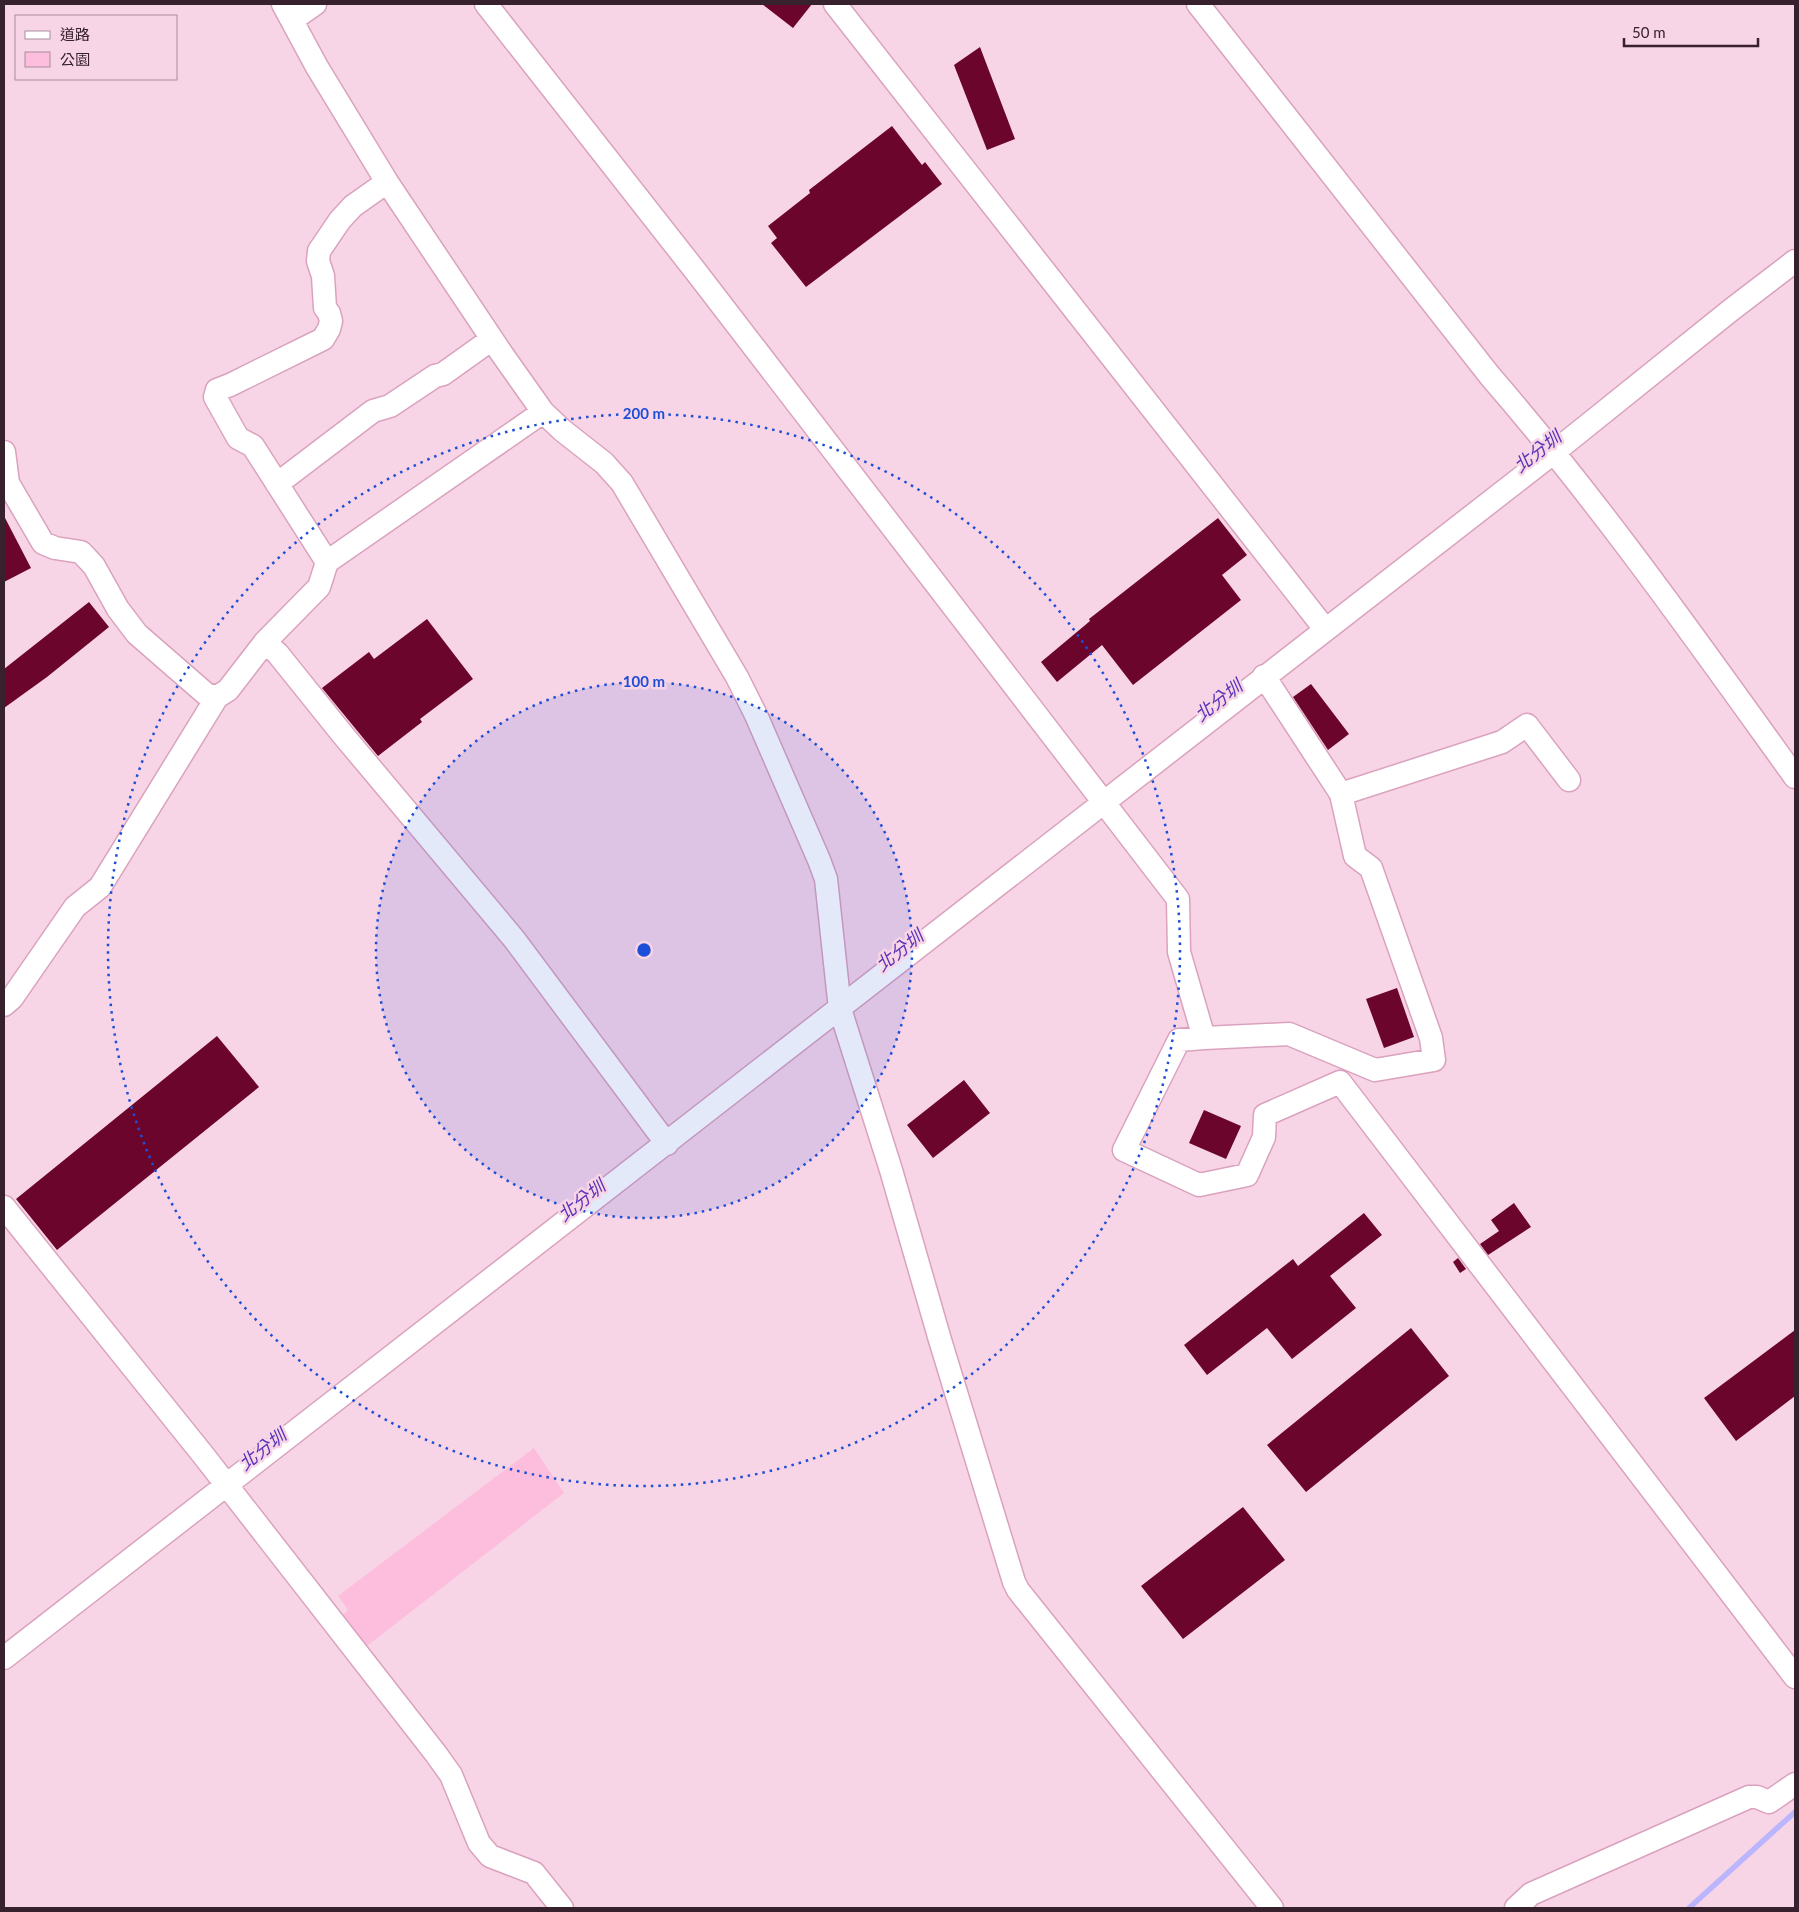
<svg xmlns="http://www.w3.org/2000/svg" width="1799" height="1912" viewBox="0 0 1799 1912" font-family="Lato,'Noto Sans TC',sans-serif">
<rect width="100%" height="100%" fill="#f8d5e6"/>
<path fill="#fdbddd" d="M534,1448L564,1493L363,1649L338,1619L348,1610L338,1596Z"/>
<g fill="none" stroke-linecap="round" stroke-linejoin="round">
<path stroke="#bab5fc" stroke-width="5.5" d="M1689,1908L1795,1812"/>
</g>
<path fill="#6c052c" d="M762,4H812L793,28Z
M980,47L1015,139L987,150L954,65Z
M892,126L922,165L925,162L942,184L806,287L771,243L777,238L768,226L810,193L809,190Z
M4,516L31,568L4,582Z
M1218,518L1247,555L1222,575L1241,600L1133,685L1102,645L1057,682L1041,662L1090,621L1089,619Z
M89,602L109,627L47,677L4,708V669Z
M427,619L473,679L420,719L422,722L378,756L322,688L369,652L374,659Z
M1311,684L1349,734L1328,750L1293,697Z
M1397,988L1414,1037L1384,1048L1366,999Z
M217,1036L259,1087L57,1250L16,1199Z
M964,1080L990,1113L933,1158L907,1125Z
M1204,1110L1241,1126L1226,1159L1189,1143Z
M1514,1203L1531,1227L1488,1255L1480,1244L1499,1231L1491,1220Z
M1364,1213L1382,1235L1330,1276L1356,1308L1292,1359L1267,1328L1207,1375L1184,1345L1293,1259L1298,1266Z
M1458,1258L1466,1269L1460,1273L1453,1262Z
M1411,1328L1449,1376L1306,1492L1267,1445Z
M1795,1330V1396L1736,1441L1704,1398Z
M1243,1507L1285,1560L1183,1639L1141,1586Z"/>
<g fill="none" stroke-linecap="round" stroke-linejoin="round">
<defs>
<path id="minor" d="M283,4L317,67L387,182L502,354L543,412L562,430L604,463L622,483L737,677L756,715L819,860L826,879L840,1009L891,1170L940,1340L1014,1582L1018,1590L1272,1908
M486,4L697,273L1178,899L1179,952L1204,1038L1179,1040L1124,1150L1199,1185L1247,1175L1264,1137L1265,1115L1340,1082L1795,1677
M835,4L1325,629
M1198,4L1490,376C1600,503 1697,641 1795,777
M292,20L315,4
M4,452L8,483L43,543L55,548L81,552L94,566L118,609L137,634L206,694L217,697L228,690L265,642L278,654L343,735L514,939L667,1144
M277,484L373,411L390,406L435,376L443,374L492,339
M327,562L253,446L238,438L215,397L217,390L230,385L323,339L329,329L331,321L329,313L325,308L323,276L318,261L319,251L340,220L353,206L387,182
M265,642L319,587L327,562L543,412
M1341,794L1502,742L1527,725L1569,780
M4,1005L12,998L75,907L100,887L217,697
M1204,1038L1289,1034L1375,1070L1434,1060L1431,1038L1371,868L1355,856L1341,794L1264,676
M4,1207L204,1456L436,1754L451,1775L479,1843L490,1856L534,1873L562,1908
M4,1658L1553,453L1731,310L1795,261
M1516,1908L1531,1894L1749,1797H1757L1769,1802L1795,1784"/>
</defs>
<use href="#minor" stroke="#daa2be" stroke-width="25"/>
<use href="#minor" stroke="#fff" stroke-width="22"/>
</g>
<circle cx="644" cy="950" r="268" fill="#1d4ed8" fill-opacity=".12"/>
<g fill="none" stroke="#1d4ed8" stroke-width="2.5" stroke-dasharray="2.5 5">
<circle cx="644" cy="950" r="268"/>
<circle cx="644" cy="950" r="536"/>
</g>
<g text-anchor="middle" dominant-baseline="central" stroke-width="5" stroke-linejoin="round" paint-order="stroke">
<g font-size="18" font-style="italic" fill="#5633b9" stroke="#f8d5e6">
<text transform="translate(1537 451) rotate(-38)">北分圳</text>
<text transform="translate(1218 700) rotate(-38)">北分圳</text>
<text transform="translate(899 950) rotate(-38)">北分圳</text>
<text transform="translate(581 1200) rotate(-38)">北分圳</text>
<text transform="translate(262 1449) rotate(-38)">北分圳</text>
</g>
</g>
<circle cx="644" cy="950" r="8" fill="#1d4ed8" stroke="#f8d5e6" stroke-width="2.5"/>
<g font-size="15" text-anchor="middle" font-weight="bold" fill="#1d4ed8" stroke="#f8d5e6" stroke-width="5" stroke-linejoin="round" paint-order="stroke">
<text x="644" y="419">200 m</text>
<text x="644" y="687">100 m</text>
</g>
<rect width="1799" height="1912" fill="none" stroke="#36212c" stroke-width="10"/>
<rect x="15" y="15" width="162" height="65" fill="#f8d5e6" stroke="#aa8d9c"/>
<rect x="25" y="31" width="25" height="8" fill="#ffffff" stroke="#aa8d9c"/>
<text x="60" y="40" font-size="15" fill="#36212c">道路</text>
<rect x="25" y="52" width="25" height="15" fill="#fdbddd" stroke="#aa8d9c"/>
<text x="60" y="65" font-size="15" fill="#36212c">公園</text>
<path d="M1624 38v8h134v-8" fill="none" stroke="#36212c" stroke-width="2.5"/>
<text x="1632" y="38" font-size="15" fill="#36212c" stroke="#f8d5e6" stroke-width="4" paint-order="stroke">50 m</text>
</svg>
